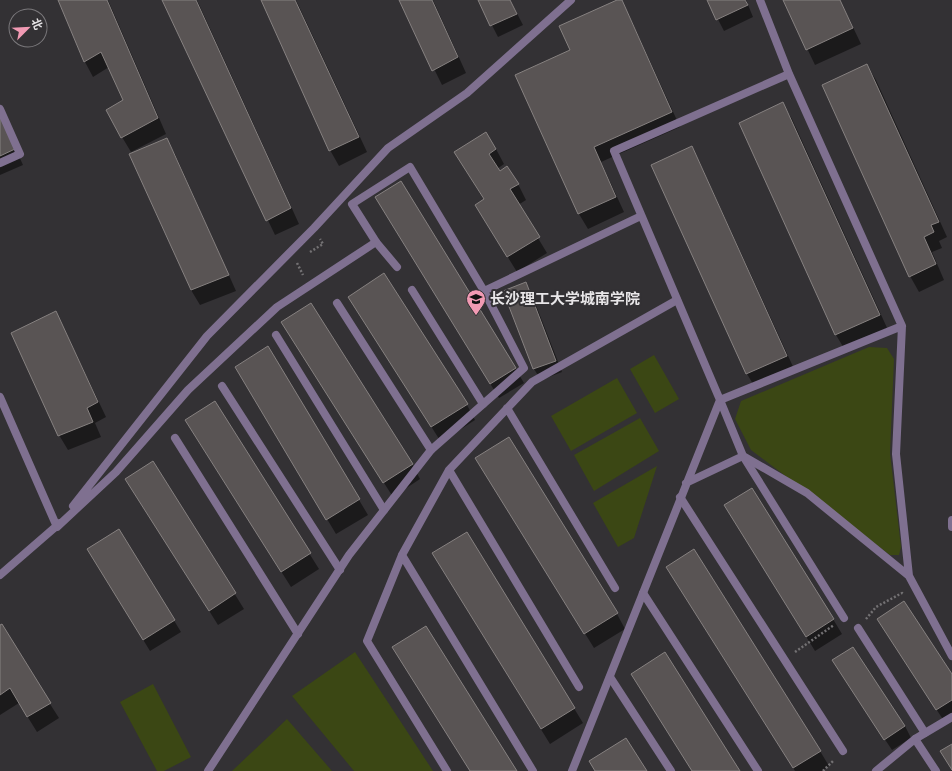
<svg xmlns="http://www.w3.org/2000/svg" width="952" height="771" viewBox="0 0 952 771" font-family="Signika,'Noto Sans SC',sans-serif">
<rect width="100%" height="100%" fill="#333134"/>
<path fill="#3b4714" d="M869,347L887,348L894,359L890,453L901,547L899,555H890L751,450L735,419L741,401Z
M654,355L679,399L655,413L630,369Z
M617,378L637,413L571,451L551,416Z
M640,418L659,451L594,491L574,455Z
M657,466L634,538L618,547L593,503Z
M355,652L433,771H354L292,696Z
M153,684L191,757L164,771H157L120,702Z
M287,719L332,771H232Z"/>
<path fill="#0007" d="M59,0H108L166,134L131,152L122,137L125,101L109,67L93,77L85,62Z
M163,0H197L299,224L275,235Z
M262,0H296L367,152L339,166L330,150Z
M400,0H433L466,73L442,85Z
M479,0H510L523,25L498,37Z
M620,0L629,15L680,127L601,162L624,212L588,229L579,214L517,75L572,51Z
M708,0H746L753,17L724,31Z
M784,0H840L861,44L815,65Z
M867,65L876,80L947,237L939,241L942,248L932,252L944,280L919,292L910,276Z
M783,104L792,119L888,330L845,350L836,335L740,123Z
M0,114L23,165L0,175Z
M166,139L175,154L236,291L200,305L191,290L130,155Z
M692,148L700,163L795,371L756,389L747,374L652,165Z
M496,149L504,164L497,169L500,172L518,184L526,200L518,205L547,253L517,272L485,220L484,200L464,167Z
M385,212L515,368L524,383L499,398Z
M525,283L532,295L562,372L541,380L534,369L504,291Z
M349,297L467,405L475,420L441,442Z
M56,312L106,417L95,423L101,437L68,450L59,435Z
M291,337L412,464L420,479L393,497Z
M268,348L368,515L336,534L245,382Z
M215,403L319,569L291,587L195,436Z
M153,462L244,609L218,625L136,494Z
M486,474L617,614L625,629L594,648Z
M734,520L833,619L842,634L815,651Z
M119,530L181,632L150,651L95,561Z
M467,533L583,723L550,744L442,569Z
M676,582L820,751L829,766L822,771H795Z
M878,620L952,676V716L944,721Z
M0,626L59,718L37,732L19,703L0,715Z
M840,672L905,726L911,738L892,750Z"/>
<path fill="#595454" stroke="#868180" d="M58,0H107L158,118L121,138L106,110L123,100L101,52L84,62Z
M162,0H196L291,208L266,221Z
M261,0H295L359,137L329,151Z
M399,0H432L458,57L432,71Z
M478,0H510L517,14L490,26Z
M617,0H622L672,112L594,147L616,197L578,214L515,75L570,50L559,26Z
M707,0H745L748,5L716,20Z
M783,0H840L853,28L806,50Z
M867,64L939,222L931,225L934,232L924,237L936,264L909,277L822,85Z
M783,102L880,315L835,335L739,123Z
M0,116L15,149L0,156Z
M486,132L496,149L489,154L500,171L507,166L519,184L510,189L540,237L507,257L475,205L484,199L454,152Z
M167,138L229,275L191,290L129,154Z
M692,146L787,356L746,374L651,165Z
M401,181L516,368L490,384L375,197Z
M384,273L468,404L431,427L348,297Z
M526,282L556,361L533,369L503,291Z
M311,303L413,464L383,483L281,322Z
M56,311L98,402L87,408L93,422L58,436L11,333Z
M268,346L360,499L326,520L235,367Z
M215,401L311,553L281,572L185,420Z
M509,437L618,613L584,634L475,458Z
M153,461L236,593L209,611L125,479Z
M752,488L834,619L806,637L724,505Z
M119,529L175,620L143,640L87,549Z
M467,532L575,708L541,729L432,553Z
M694,549L821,751L793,768L666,567Z
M904,601L952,674V700L936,710L877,619Z
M2,624L51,703L27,717L10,688L0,695V625Z
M426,626L517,771H470L392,647Z
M853,647L905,726L884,740L832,660Z
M665,652L740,771H692L631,674Z
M626,738L647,771H595L589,761Z
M952,744V770L940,751Z"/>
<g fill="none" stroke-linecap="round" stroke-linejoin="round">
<path stroke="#737173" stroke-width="2.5" stroke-dasharray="2 2" stroke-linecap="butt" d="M310,252L323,244L320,239
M297,263L303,275
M866,619L876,607L902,593L904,595
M795,652L834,625
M823,771L834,760"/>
<path stroke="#7f7090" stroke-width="8" d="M376,242L397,267
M412,290L483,404
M337,303L431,450
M276,335L384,510
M222,386L340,570
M507,408L615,588
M175,438L298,634
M743,456L844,618
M449,470L579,687
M680,497L843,751
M402,555L533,771
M643,593L758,771
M858,628L925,733
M610,677L671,771
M915,739L936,771
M447,771L367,641L402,555L449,470L532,382L677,300"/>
<path stroke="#7f7090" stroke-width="8" d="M760,0L789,74L902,326L896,454L909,576L952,656
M0,109L20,154L0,163
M902,326L720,400L743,456L807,493L909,576
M0,397L57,527L116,472L188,390L277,307L376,242L352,204L410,167L484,291
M686,483L743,456
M73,506L207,336L314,228L388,148L467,93L571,0
M952,520V527
M0,575L60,523
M208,771L349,555L431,450L524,368L484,291L641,216
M572,771L720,400L614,151L789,74
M876,771L915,739L952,717"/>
</g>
<defs>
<symbol id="university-pin" viewBox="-11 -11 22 30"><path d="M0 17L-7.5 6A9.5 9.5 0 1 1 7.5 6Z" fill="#f19ab3" stroke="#333134"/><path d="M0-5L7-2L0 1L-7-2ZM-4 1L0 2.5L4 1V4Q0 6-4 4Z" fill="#111"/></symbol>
</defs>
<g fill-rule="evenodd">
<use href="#university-pin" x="465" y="288" width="22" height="30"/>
</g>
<g text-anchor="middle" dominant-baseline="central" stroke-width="4" stroke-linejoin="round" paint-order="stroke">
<g font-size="15" font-weight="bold" fill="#e8e6e8" stroke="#333134" text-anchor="start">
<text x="490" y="299">长沙理工大学城南学院</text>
</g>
</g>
<g transform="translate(28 28) rotate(66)"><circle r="19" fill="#333134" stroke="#7b797c"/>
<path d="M0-3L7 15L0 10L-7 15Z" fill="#f19ab3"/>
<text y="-6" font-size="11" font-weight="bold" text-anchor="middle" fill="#e8e6e8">北</text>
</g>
</svg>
